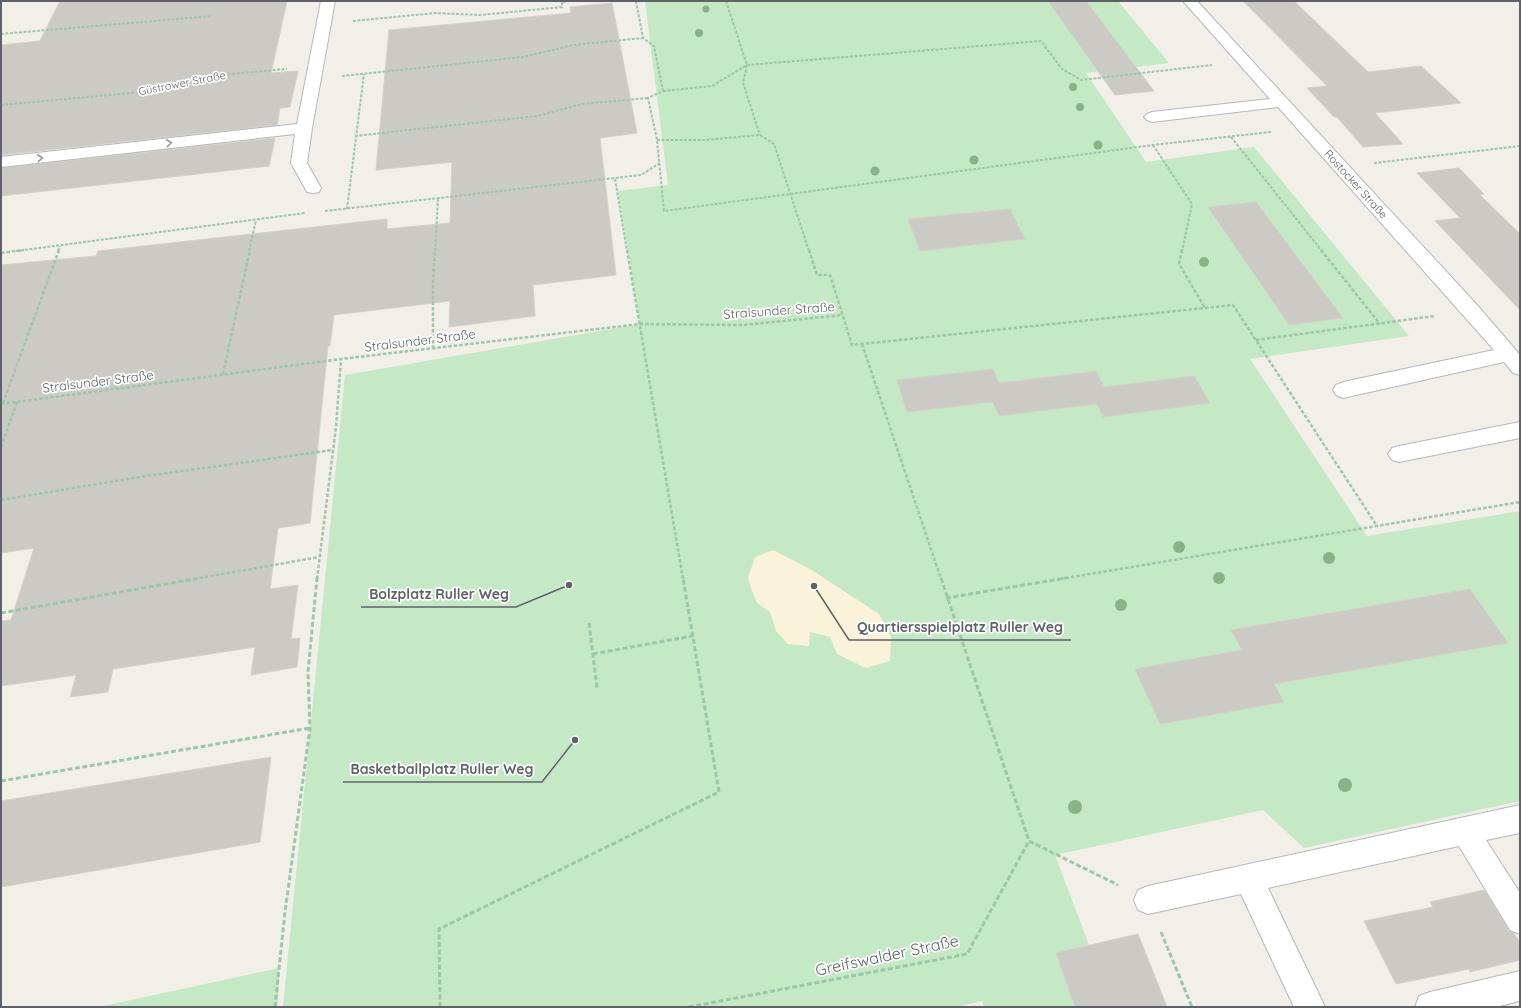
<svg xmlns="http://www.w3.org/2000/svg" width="1521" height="1008" viewBox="0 0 1521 1008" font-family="Quicksand,sans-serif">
<rect width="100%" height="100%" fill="#f1efe8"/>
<path fill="#c5e8c5" d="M645,1H1118L1169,63L1086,73L1146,162L1254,147L1409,336L1250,359L1367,536L1520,511V801L1304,848L1263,810L1055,855L1089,945L1056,953L1075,1007H984L982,1001L956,1007H283L345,375L640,324L618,191L668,185Z
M279,968L278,1007H99Z"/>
<path fill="#fbf3d9" d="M773,550L810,569L879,614L891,637L890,661L866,668L837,654L830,637L810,632L809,646L788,644L776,631L770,612L757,603L751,588L748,578L755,557Z"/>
<path fill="#cccac5" stroke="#d6d1c6" d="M60,1H287L271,73L298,71L290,107L280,108L277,125L1,155V45L40,41Z
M1048,1H1086L1154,91L1115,95Z
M1243,1H1294L1368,72L1421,66L1461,103L1375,113L1403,144L1363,147L1337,117H1334L1307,88L1327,86Z
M612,3L637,133L600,138L616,275L533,285L535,316L449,327L450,301L334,315L330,346H328L310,523L278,528L270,589L298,585L291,639L300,638L297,667L251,675L255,647L113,669L108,692L70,697L76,675L1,686V621L11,620L34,548L1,553V265L96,256L98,251L387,219V229L450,223L452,162L376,170L389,30L571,13L570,7Z
M275,138L269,166L1,196V168Z
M1459,168L1484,194L1480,195L1520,234V310L1435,221L1460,218L1417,173Z
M1256,202L1343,318L1289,325L1208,207Z
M1010,209L1025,239L920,251L908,219Z
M993,369L999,383L1096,371L1104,387L1194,376L1210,403L1103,417L1097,404L999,416L993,402L907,412L897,380Z
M1470,589L1508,643L1274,684L1284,702L1160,724L1135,669L1242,650L1231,630Z
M271,757L260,842L1,887V801Z
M1484,890L1509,931L1514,933L1520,943V960L1470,972L1469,969L1396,984L1364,921L1433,907L1430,902Z
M1138,934L1167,1007H1075L1056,953Z"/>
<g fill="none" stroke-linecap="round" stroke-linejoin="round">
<defs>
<path id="minor" d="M321,1H335L312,128L307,163L321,188L319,192L313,193L307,192L291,163L295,134L1,167V157L297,124Z
M1183,1H1197L1478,306L1520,355V375L1513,373L1504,362L1343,398L1336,395L1333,390L1336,385L1343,382L1494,350L1278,107L1152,122L1147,120L1144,117L1147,114L1152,112L1270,99Z
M1520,422V438L1399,462L1392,460L1388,454L1392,448L1399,446Z
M1520,805V833L1486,840L1520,893V934L1510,930L1459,846L1268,888L1325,1007H1294L1241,894L1148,914L1138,910L1134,900L1138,890L1148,886Z
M1520,971V1001L1495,1007H1415L1419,996L1430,992Z"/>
</defs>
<use href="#minor" stroke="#b5b8bc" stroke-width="2"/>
<path stroke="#9cc7a9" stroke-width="2" stroke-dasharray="3 1.5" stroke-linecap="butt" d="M636,1L643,38L654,46L663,91L648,98L657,140L664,211L1153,145L1271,132
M726,1L747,65L743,83L760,135
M353,21L435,13L480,15L562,7V2L570,1
M1,34L212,16
M342,76L523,57L573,45L643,38
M663,91L712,86L747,65L1041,41L1062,69L1081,80L1212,65
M1,105L152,91L207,76L287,69
M355,136L537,116L582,104L648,98
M1231,137L1322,251
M657,140H705L760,135L774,144L809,251
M1153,145L1192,204L1182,251
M1374,163L1520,146
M615,179L627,251
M347,209L364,74
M325,211L641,175L660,163
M16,251L305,213
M58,251L60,246
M249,251L256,220
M435,251L438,199"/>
<path stroke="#9cc7a9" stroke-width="2.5" stroke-dasharray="3.5 2" stroke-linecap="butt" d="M627,250L683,579
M809,250L817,275H830L852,345L1233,305L1377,526
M1182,250L1179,264L1205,308
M1321,250L1380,324
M1,253L24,250
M1256,340L1435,316
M862,344L941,579
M433,349V283L435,250
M223,374L250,250
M3,403L59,250
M1,404L341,359L640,324L743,325L843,315
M1,447L17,402
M1,500L146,476L333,450
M194,579L319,557
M317,579L336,427L341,360
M1060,579L1520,502"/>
<path stroke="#9cc7a9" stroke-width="3" stroke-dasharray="5 2.5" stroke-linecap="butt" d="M941,578L1029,841L1118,885
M946,598L1066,578
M1,613L200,578
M589,623L597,688
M593,654L692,636
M1,781L310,728
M1161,932L1192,1007
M275,1007L285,912L310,728L308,672L317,578
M440,1007L439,929L719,792L683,578
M689,1007L967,954L1029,841"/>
<use href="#minor" fill="#fff" fill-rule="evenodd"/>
</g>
<g fill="#89b387">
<circle cx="706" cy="9" r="3.5"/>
<circle cx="699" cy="33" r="4"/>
<circle cx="1073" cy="87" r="4"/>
<circle cx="1080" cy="107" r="4"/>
<circle cx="1098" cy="145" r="4.5"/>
<circle cx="974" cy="160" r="4.5"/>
<circle cx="875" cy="171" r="4.5"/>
<circle cx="1204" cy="262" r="5"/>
<circle cx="1179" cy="547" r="6"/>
<circle cx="1329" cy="558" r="6"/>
<circle cx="1219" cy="578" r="6"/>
<circle cx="1121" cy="605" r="6"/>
<circle cx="1345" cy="785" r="7"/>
<circle cx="1075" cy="807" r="7"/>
</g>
<defs><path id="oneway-chevron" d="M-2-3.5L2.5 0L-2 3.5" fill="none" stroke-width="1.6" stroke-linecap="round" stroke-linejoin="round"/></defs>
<g stroke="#979a9d">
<use href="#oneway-chevron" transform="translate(169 143) rotate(-6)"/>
<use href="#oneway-chevron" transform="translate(40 158) rotate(-6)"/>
</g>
<g text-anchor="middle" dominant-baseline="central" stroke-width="3.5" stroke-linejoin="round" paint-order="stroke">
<g font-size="11" fill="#5f6368" stroke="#fff">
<text transform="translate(182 83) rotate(-11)">Güstrower Straße</text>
<text transform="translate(1356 184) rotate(48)">Rostocker Straße</text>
</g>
<g font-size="13" fill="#5f6368" stroke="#fff">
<text transform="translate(779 310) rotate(-4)">Stralsunder Straße</text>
<text transform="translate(420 340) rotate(-7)">Stralsunder Straße</text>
<text transform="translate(98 381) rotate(-7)">Stralsunder Straße</text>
</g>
<g font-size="16" fill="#5f6368" stroke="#fff">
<text transform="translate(887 955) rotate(-12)">Greifswalder Straße</text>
</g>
</g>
<path fill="none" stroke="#5f6368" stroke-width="1.5" d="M569 585L516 607H361M814 586L849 640H1071M575 740L542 782H343"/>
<g fill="#5f6368" stroke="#fff" stroke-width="1.5">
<circle cx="569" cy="585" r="4"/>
<circle cx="814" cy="586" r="4"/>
<circle cx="575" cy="740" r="4"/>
</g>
<g font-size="14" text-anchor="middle" font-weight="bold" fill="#5f6368" stroke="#fff" stroke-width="3.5" stroke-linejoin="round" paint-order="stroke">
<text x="439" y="599">Bolzplatz Ruller Weg</text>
<text x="960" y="632">Quartiersspielplatz Ruller Weg</text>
<text x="442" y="774">Basketballplatz Ruller Weg</text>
</g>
<rect width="1521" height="1008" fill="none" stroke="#5f6368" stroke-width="4"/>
</svg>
